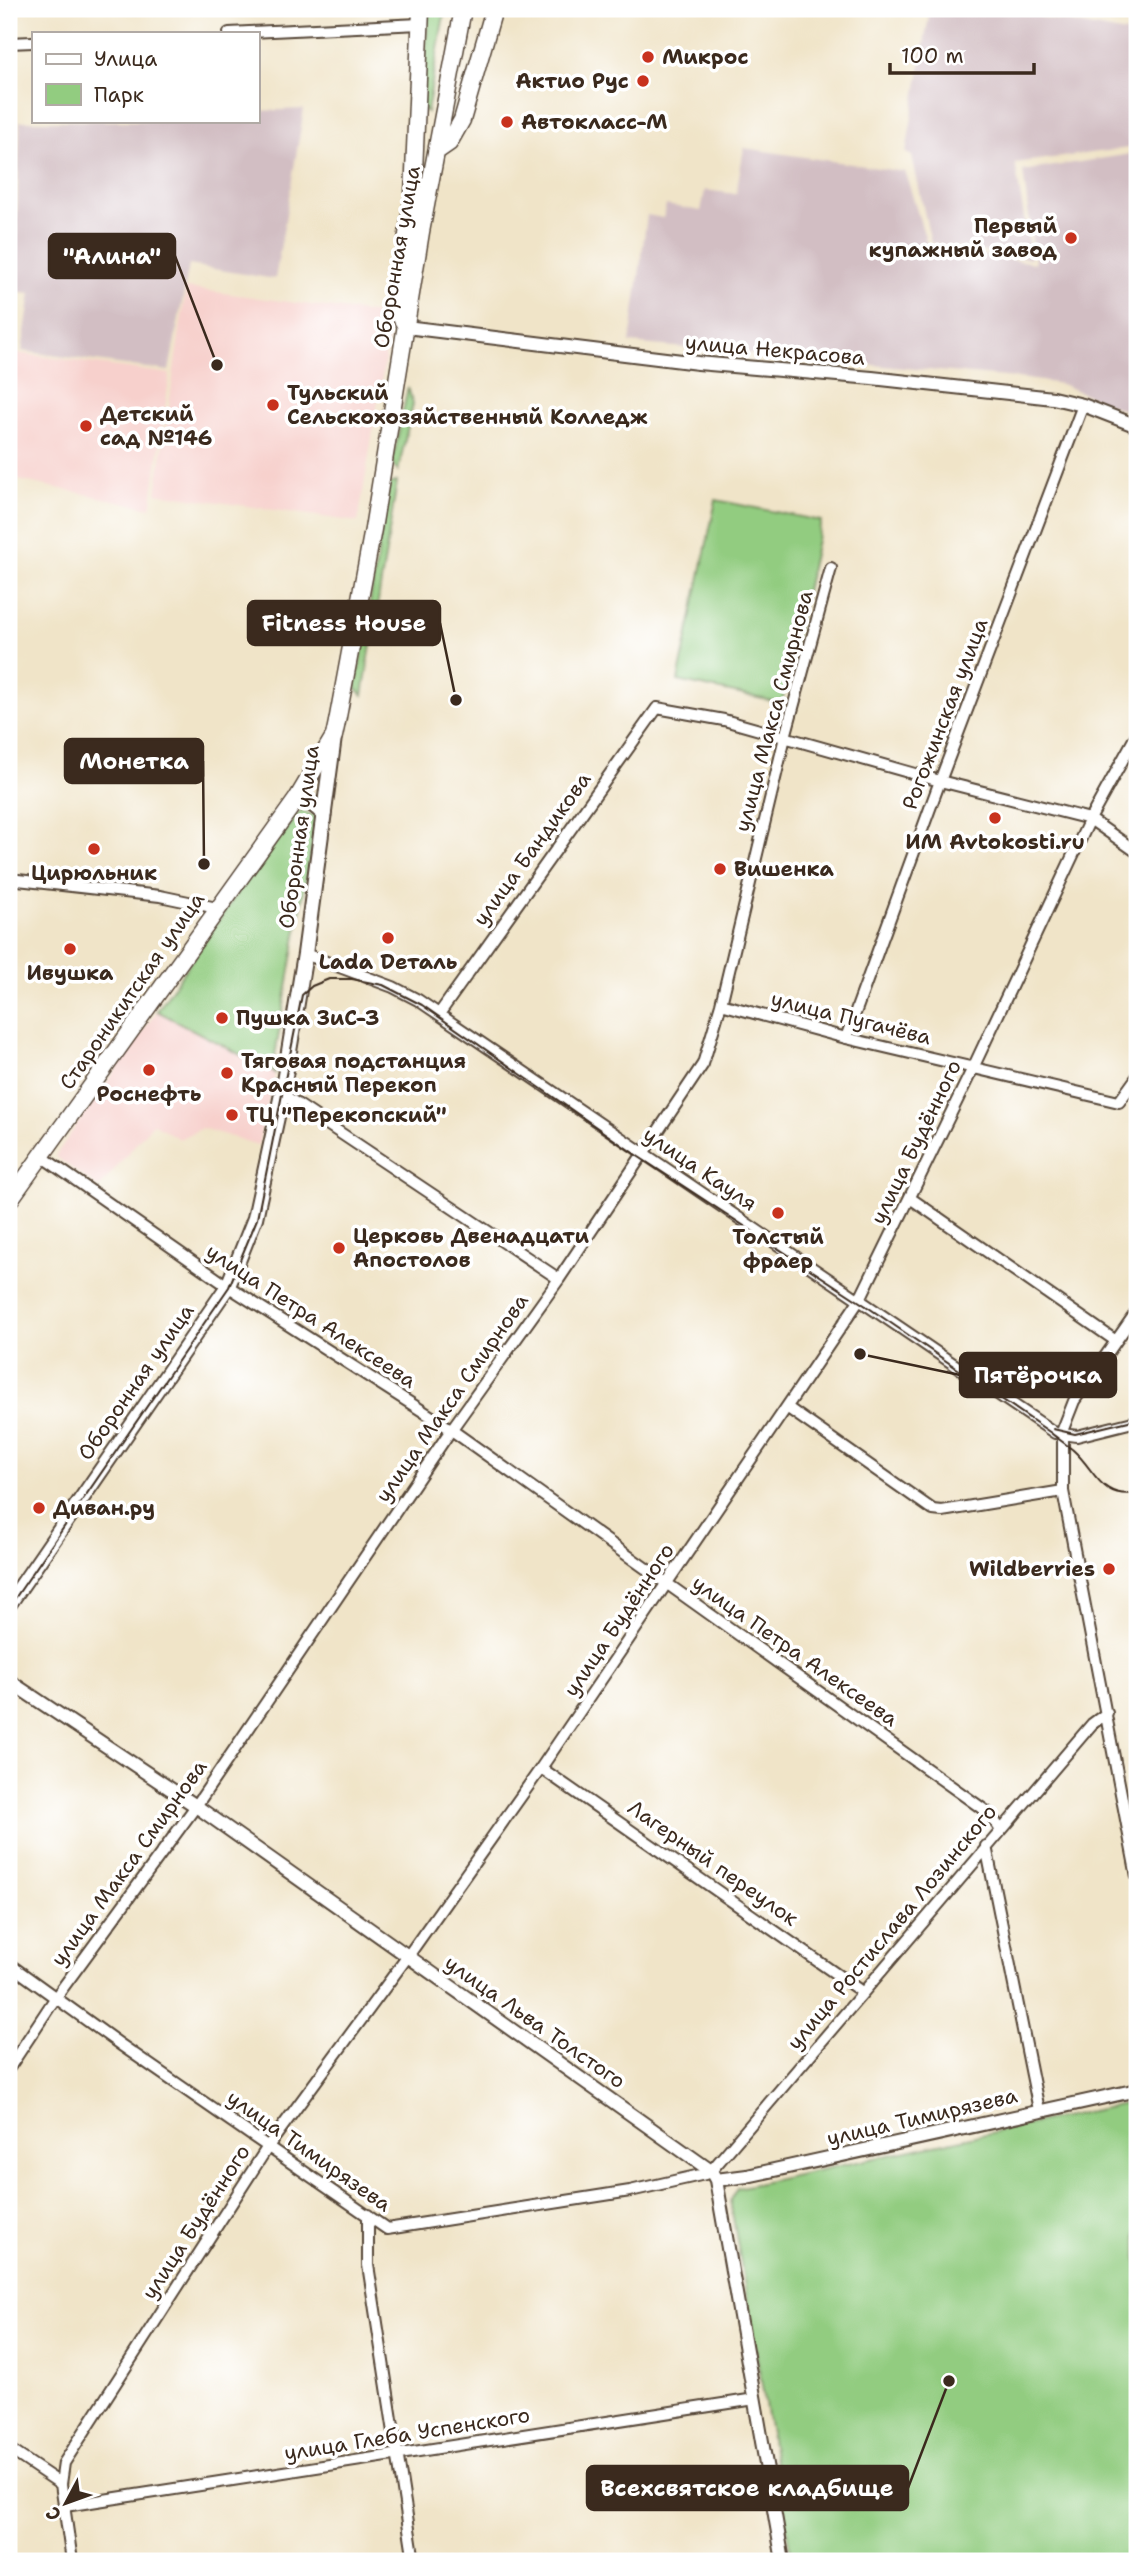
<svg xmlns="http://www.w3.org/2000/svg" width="1146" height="2570" viewBox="0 0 1146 2570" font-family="'Shantell Sans',sans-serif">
<rect width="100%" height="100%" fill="#fff"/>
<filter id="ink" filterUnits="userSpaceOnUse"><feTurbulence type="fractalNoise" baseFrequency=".0143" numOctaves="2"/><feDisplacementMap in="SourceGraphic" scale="14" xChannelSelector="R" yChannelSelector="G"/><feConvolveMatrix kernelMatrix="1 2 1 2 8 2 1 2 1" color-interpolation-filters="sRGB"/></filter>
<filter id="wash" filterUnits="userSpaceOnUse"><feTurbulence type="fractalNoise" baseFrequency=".00686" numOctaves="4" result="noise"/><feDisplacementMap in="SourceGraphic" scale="28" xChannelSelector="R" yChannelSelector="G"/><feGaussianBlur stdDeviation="1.57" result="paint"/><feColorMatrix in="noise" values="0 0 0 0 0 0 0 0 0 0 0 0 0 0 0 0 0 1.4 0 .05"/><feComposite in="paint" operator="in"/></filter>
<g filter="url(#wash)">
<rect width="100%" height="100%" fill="#f0e4c8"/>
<path fill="#f7d0cc" d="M9,121H17L9,250Z
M186,288L392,316L358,522L156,493Z
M9,352L170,374L151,508L9,478Z
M157,1011L275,1073L258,1145L202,1128L179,1139L153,1123L99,1188L55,1156Z"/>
<path fill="#d2bec3" d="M930,9L1020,13L1137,35V147L1015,163L1031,259L931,243L912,156L906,153Z
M304,109L275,279L189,265L169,371L22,351L31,293L9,291L11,254L16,252L20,121H257V111Z
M744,148L905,172L928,247L1035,263L1023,171L1137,153V416L1061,384L1027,379L630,343L647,215L663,218L666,205L701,211L705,190L736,194Z"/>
<path fill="#92cc80" stroke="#667b4f" stroke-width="2" d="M429,9H445L427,112L421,109Z
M408,387L413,404L398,471L394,467L393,460Z
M397,482L363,695L356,688L389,485L391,483Z
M716,500L821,521L782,703L678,681Z
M301,810L317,817L274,1061L275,1073L157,1011L240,889Z
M1137,2101V2561H792L730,2200L737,2188Z"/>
</g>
<g filter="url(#ink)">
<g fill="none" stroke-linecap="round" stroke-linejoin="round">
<defs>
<path id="minor" d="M229,33L420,24
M9,43L33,42
M9,879L160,896L217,908
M305,954L393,987L418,1000L1055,1433L1077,1436L1137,1421
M721,1004L846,1038L1119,1102L1137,1077
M439,1014L657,708L724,720L940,781L1090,819L1137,852
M846,1038L940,781L1083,405
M282,1094L559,1279
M41,1156L226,1285L446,1426L990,1814L1000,1829
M910,1198L1116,1341
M1137,1311L1074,1401L1063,1429V1491L1137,1877
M788,1408L933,1510L942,1511L1063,1491
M541,1768L862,1992
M986,1846L1039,2110
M9,1964L121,2045L387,2229L630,2191L705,2174L711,2171L1092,1724L1107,1713
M9,2068L56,1997L196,1806L451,1430L559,1279L703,1064L721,1004L785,737L831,568
M368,2215V2265L414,2561
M9,2449L61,2484
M65,2506L755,2399
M72,2561L61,2484L64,2463L269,2145L408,1956L541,1768L860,1299L973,1068L1090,819L1137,734"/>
<path id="tertiary" d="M406,327L698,363L872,378L1053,398L1083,405L1137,426
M9,1681L196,1806L711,2171L716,2180L783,2561
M716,2180L747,2176L1137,2090"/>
<path id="secondary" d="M296,800L310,802L324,814
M9,1604L228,1286L255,1218L282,1094L305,954L334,737"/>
<path id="primary" d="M436,152L449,143L462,120L494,9
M405,325L399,314L397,301L413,195L421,9
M9,1201L296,800L334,736L337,722L373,529L421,232L463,9"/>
</defs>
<use href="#minor" stroke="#564638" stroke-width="14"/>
<use href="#tertiary" stroke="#564638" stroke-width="16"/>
<use href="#secondary" stroke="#564638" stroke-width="18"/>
<use href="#primary" stroke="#564638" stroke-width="19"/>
<use href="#minor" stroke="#fff" stroke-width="10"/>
<use href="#tertiary" stroke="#fff" stroke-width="12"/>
<use href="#secondary" stroke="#fff" stroke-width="14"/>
<use href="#primary" stroke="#fff" stroke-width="16"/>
<path stroke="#3b2a1e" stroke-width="2" d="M1053,1429L1075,1434L1137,1419
M9,1607L229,1287L257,1219L302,995L312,986L329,979H352L383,985L422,1005L639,1157L866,1306L1051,1433C1058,1439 1066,1444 1073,1450C1096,1470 1099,1499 1137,1493"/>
</g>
</g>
<g fill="#c8321e" stroke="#fff" stroke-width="2.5">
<circle cx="648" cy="57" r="7"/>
<circle cx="643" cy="81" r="7"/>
<circle cx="507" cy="122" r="7"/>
<circle cx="1071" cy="238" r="7"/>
<circle cx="273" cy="405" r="7"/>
<circle cx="86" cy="426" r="7"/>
<circle cx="995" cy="818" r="7"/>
<circle cx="94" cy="849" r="7"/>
<circle cx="720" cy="869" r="7"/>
<circle cx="388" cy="938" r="7"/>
<circle cx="70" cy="949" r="7"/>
<circle cx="222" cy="1018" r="7"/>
<circle cx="149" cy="1070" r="7"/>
<circle cx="227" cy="1073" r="7"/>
<circle cx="232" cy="1115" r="7"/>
<circle cx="778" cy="1213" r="7"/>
<circle cx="339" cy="1248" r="7"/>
<circle cx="39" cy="1508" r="7"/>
<circle cx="1109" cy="1569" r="7"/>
</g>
<g text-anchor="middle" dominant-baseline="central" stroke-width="7" stroke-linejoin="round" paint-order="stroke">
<g font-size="21" font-weight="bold" fill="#3b2a1e" stroke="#fff" text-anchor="start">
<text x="662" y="57">Микрос</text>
<text x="629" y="81" text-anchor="end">Актио Рус</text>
<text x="521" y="122">Автокласс-М</text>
<text x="1057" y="226" text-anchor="end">Первый<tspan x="1057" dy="24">купажный завод</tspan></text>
<text x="287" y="393">Тульский<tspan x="287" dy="24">Сельскохозяйственный Колледж</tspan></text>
<text x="100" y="414">Детский<tspan x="100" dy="24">сад №146</tspan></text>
<text x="995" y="842" text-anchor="middle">ИМ Avtokosti.ru</text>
<text x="734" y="869">Вишенка</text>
<text x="94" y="873" text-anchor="middle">Цирюльник</text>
<text x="388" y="962" text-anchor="middle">Lada Dеталь</text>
<text x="70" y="973" text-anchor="middle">Ивушка</text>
<text x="236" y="1018">Пушка ЗиС-3</text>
<text x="241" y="1061">Тяговая подстанция<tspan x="241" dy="24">Красный Перекоп</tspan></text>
<text x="149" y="1094" text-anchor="middle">Роснефть</text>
<text x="246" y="1115">ТЦ "Перекопский"</text>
<text x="353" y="1236">Церковь Двенадцати<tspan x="353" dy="24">Апостолов</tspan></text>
<text x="778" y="1237" text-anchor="middle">Толстый<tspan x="778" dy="24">фраер</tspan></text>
<text x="53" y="1508">Диван.ру</text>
<text x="1095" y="1569" text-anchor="end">Wildberries</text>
</g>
<g font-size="21" fill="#3b2a1e" stroke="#fff">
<text transform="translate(397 257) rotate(-80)">Оборонная улица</text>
<text transform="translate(775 350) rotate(5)">улица Некрасова</text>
<text transform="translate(774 711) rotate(-75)">улица Макса Смирнова</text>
<text transform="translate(945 714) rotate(-69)">Рогожинская улица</text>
<text transform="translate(299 837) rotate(-82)">Оборонная улица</text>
<text transform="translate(532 849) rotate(-54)">улица Бандикова</text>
<text transform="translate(132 991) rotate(-55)">Староникитская улица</text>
<text transform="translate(851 1018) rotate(14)">улица Пугачёва</text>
<text transform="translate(916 1142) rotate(-64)">улица Будённого</text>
<text transform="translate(700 1169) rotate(34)">улица Кауля</text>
<text transform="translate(311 1316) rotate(33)">улица Петра Алексеева</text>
<text transform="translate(136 1382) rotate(-55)">Оборонная улица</text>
<text transform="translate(452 1398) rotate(-55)">улица Макса Смирнова</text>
<text transform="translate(619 1620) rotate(-56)">улица Будённого</text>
<text transform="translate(795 1651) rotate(35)">улица Петра Алексеева</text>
<text transform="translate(129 1863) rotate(-54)">улица Макса Смирнова</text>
<text transform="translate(713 1863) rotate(35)">Лагерный переулок</text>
<text transform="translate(892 1927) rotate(-50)">улица Ростислава Лозинского</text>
<text transform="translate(535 2022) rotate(35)">улица Льва Толстого</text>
<text transform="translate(922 2117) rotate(-13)">улица Тимирязева</text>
<text transform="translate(309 2151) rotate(35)">улица Тимирязева</text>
<text transform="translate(196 2222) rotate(-57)">улица Будённого</text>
<text transform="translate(407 2434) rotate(-9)">улица Глеба Успенского</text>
</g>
</g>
<path fill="none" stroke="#3b2a1e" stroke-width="2.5" d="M217 365L175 256M456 700L440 623M204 864L203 761M860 1354L960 1375M949 2381L908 2488"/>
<g fill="#3b2a1e" stroke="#fff" stroke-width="2.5">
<circle cx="217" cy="365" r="7"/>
<circle cx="456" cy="700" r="7"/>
<circle cx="204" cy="864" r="7"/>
<circle cx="860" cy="1354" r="7"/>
<circle cx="949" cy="2381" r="7"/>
</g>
<g fill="#3b2a1e" stroke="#3b2a1e" stroke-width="2.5">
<rect x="49" y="234" width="126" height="44" rx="7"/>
<rect x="248" y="601" width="192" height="44" rx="7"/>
<rect x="65" y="739" width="138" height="44" rx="7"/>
<rect x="960" y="1353" width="156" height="44" rx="7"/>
<rect x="587" y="2466" width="321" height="44" rx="7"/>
</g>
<g font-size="23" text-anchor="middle" font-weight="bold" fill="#fff">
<text x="112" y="264">"Алина"</text>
<text x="344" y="631">Fitness House</text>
<text x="134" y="769">Монетка</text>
<text x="1038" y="1383">Пятёрочка</text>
<text x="747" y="2496">Всехсвятское кладбище</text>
</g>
<rect width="1146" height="2570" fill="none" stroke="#fff" stroke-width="35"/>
<rect x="32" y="32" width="228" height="91" fill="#ffffff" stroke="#b1aaa5" stroke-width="2"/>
<rect x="46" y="54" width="35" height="10" fill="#ffffff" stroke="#b1aaa5" stroke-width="2"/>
<text x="94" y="66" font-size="21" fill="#3b2a1e">Улица</text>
<rect x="46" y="84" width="35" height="21" fill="#92cc80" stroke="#b1aaa5" stroke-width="2"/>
<text x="94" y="102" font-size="21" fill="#3b2a1e">Парк</text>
<g transform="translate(66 2503) rotate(229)" stroke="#ffffff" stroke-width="5" paint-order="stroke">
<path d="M0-5L12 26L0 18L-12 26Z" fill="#3b2a1e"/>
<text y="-10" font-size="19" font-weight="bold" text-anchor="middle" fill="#3b2a1e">С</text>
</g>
<path d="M890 63v10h144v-10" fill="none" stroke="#3b2a1e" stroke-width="3.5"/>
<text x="901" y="63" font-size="21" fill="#3b2a1e" stroke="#ffffff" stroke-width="5" paint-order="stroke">100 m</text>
</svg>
